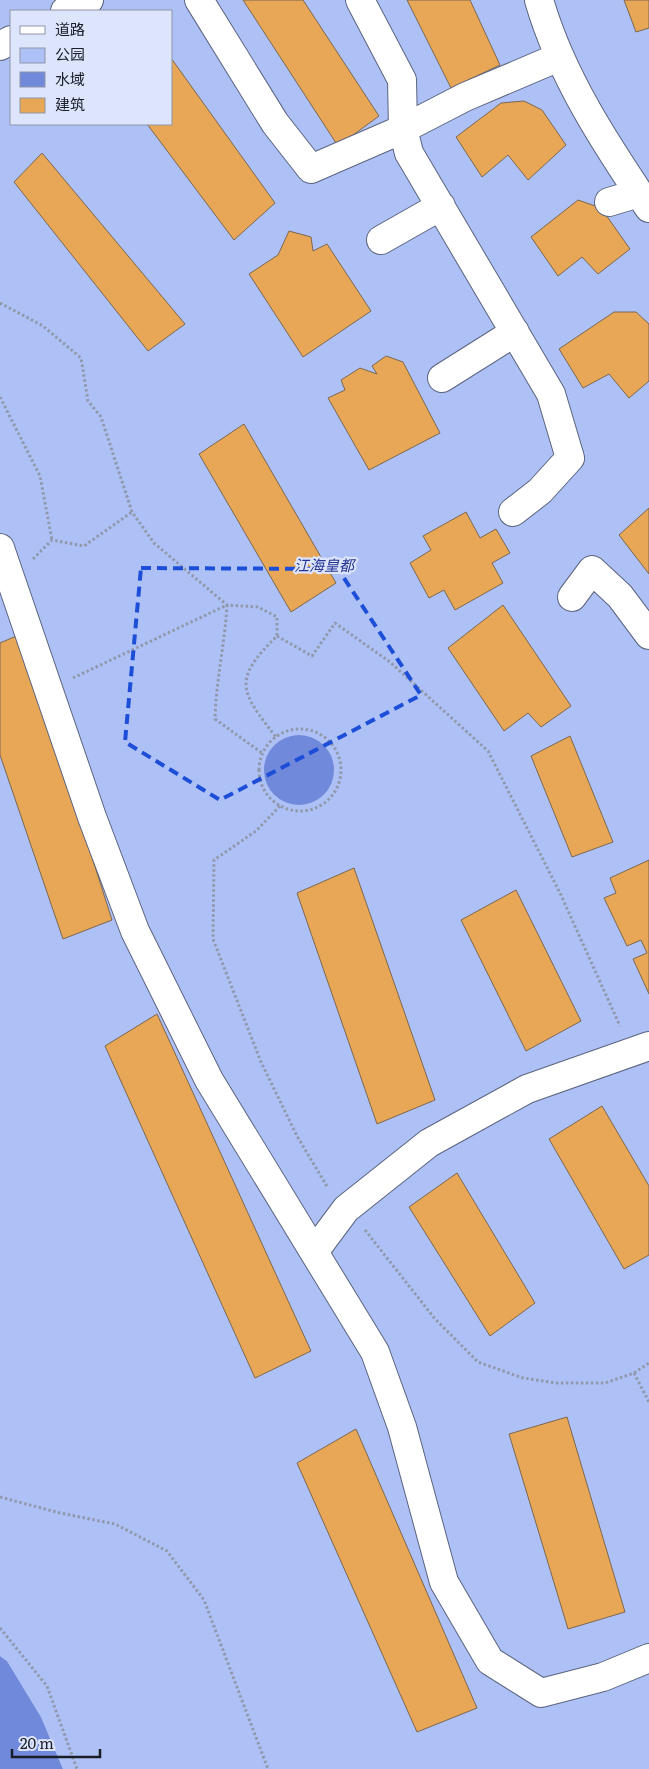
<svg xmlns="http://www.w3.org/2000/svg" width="649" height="1769" viewBox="0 0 649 1769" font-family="Literata,'Noto Sans SC',serif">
<rect width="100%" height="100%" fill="#dde5fd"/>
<path fill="#aec1f7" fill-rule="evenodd" d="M0,0H649V1769H63L41,1717L7,1661L0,1656ZM11,11H171V124H11Z"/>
<path fill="#7189da" d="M264 770a35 35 0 1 1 70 0a35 35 0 1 1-70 0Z
M0,1656L7,1661L41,1717L63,1769H0Z"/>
<path fill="#e8a756" stroke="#7b6750" d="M243,0H303L379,116L338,146Z
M407,0H470L500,65L451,88Z
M624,0H649V28L636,32Z
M171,58L275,203L234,240L147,124H171Z
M524,101L542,110L566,145L528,180L508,155L482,177L456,137L501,103Z
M42,153L185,324L148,351L14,182Z
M578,200L601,208L630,249L598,274L582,257L558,276L531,237Z
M289,231L311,237L313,251L327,244L371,311L303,357L249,274L278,255Z
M614,312H636L649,324V381L629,398L609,374L583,388L559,349Z
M386,356L403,362L440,433L369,470L328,398L345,390L341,380L360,368L377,374L372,366Z
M244,424L336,583L291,612L199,454Z
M649,508V574L619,535Z
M466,512L480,538L496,529L510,553L492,563L503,583L455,610L444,590L429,598L410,563L431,550L423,536Z
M503,605L571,706L541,727L528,713L504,731L448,648Z
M21,634L112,920L63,939L0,755V643Z
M570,736L613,842L572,857L531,756Z
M649,860V994L633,959L647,953L641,940L627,946L604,898L616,893L610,878Z
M354,868L435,1100L377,1124L297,893Z
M516,890L581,1021L526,1051L461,920Z
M157,1014L311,1351L255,1378L105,1046Z
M602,1106L649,1186V1255L624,1269L549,1139Z
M457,1173L535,1303L490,1336L409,1207Z
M567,1417L625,1612L568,1629L509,1434Z
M356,1429L477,1708L417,1732L297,1463Z"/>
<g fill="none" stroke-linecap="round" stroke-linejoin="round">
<defs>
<path id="minor" d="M199,0L275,123L311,169L403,129L402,80L360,0
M539,0C561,76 605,143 649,208
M65,11L89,0
M0,46L11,40
M609,202L639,193
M381,240L441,206
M442,378L515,332
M513,512L540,491L570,458L551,394L409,153L403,129L465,97L559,57
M0,548L92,817L135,931L209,1080L375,1352L402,1427L444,1582L490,1661L541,1693L603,1677L649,1658
M572,597L592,570L620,596L649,635
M314,1252L346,1209L429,1143L527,1089L649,1046"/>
</defs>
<use href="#minor" stroke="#5b647e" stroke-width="30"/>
<path stroke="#9298ab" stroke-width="3" stroke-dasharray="2.5 2.5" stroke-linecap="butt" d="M0,303L43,326L81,358L88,401L101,417L132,512L154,543L227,605L258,607L277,617V636C232,680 240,691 276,737
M0,397L40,476L52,540
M33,559L52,540L84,546L132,512
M277,636L312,656L335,623L390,662L488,751L560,893L620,1026
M73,678L227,605C225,643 216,680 215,719L262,753
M259 770a41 41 0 1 1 82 0a41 41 0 1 1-82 0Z
M280,806L256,831L214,860L213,939L261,1062L297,1136L328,1188
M365,1230L435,1319L478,1362L523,1378L556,1383H605L634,1373L649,1363
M634,1373L649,1402
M0,1497L60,1513L115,1524L167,1551L204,1600L268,1769
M0,1628L47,1686L77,1769"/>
<use href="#minor" stroke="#fff" stroke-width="28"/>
</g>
<path fill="none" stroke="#1d4ed8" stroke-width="4" stroke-dasharray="10 6" stroke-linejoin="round" d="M141,568L338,569L421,695L220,800L125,742Z"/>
<g text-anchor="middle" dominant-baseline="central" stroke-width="4.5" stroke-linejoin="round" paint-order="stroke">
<g font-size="15" font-style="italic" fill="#253593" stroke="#dde5fd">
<text x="324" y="564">江海皇都</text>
</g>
</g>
<rect x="10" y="10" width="162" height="115" fill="#dde5fd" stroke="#8f95a8"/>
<rect x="20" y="26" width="25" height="8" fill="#ffffff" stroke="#8f95a8"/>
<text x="55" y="35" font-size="15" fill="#191d28">道路</text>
<rect x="20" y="48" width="25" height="15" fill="#aec1f7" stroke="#8f95a8"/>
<text x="55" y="60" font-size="15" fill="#191d28">公园</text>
<rect x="20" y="72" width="25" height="15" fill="#7189da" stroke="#8f95a8"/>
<text x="55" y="85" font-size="15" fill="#191d28">水域</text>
<rect x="20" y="98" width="25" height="15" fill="#e8a756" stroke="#8f95a8"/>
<text x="55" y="110" font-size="15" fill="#191d28">建筑</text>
<path d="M12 1749v8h88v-8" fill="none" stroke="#191d28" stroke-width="2.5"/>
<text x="20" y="1749" font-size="15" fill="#191d28" stroke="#dde5fd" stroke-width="4" paint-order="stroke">20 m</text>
</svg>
